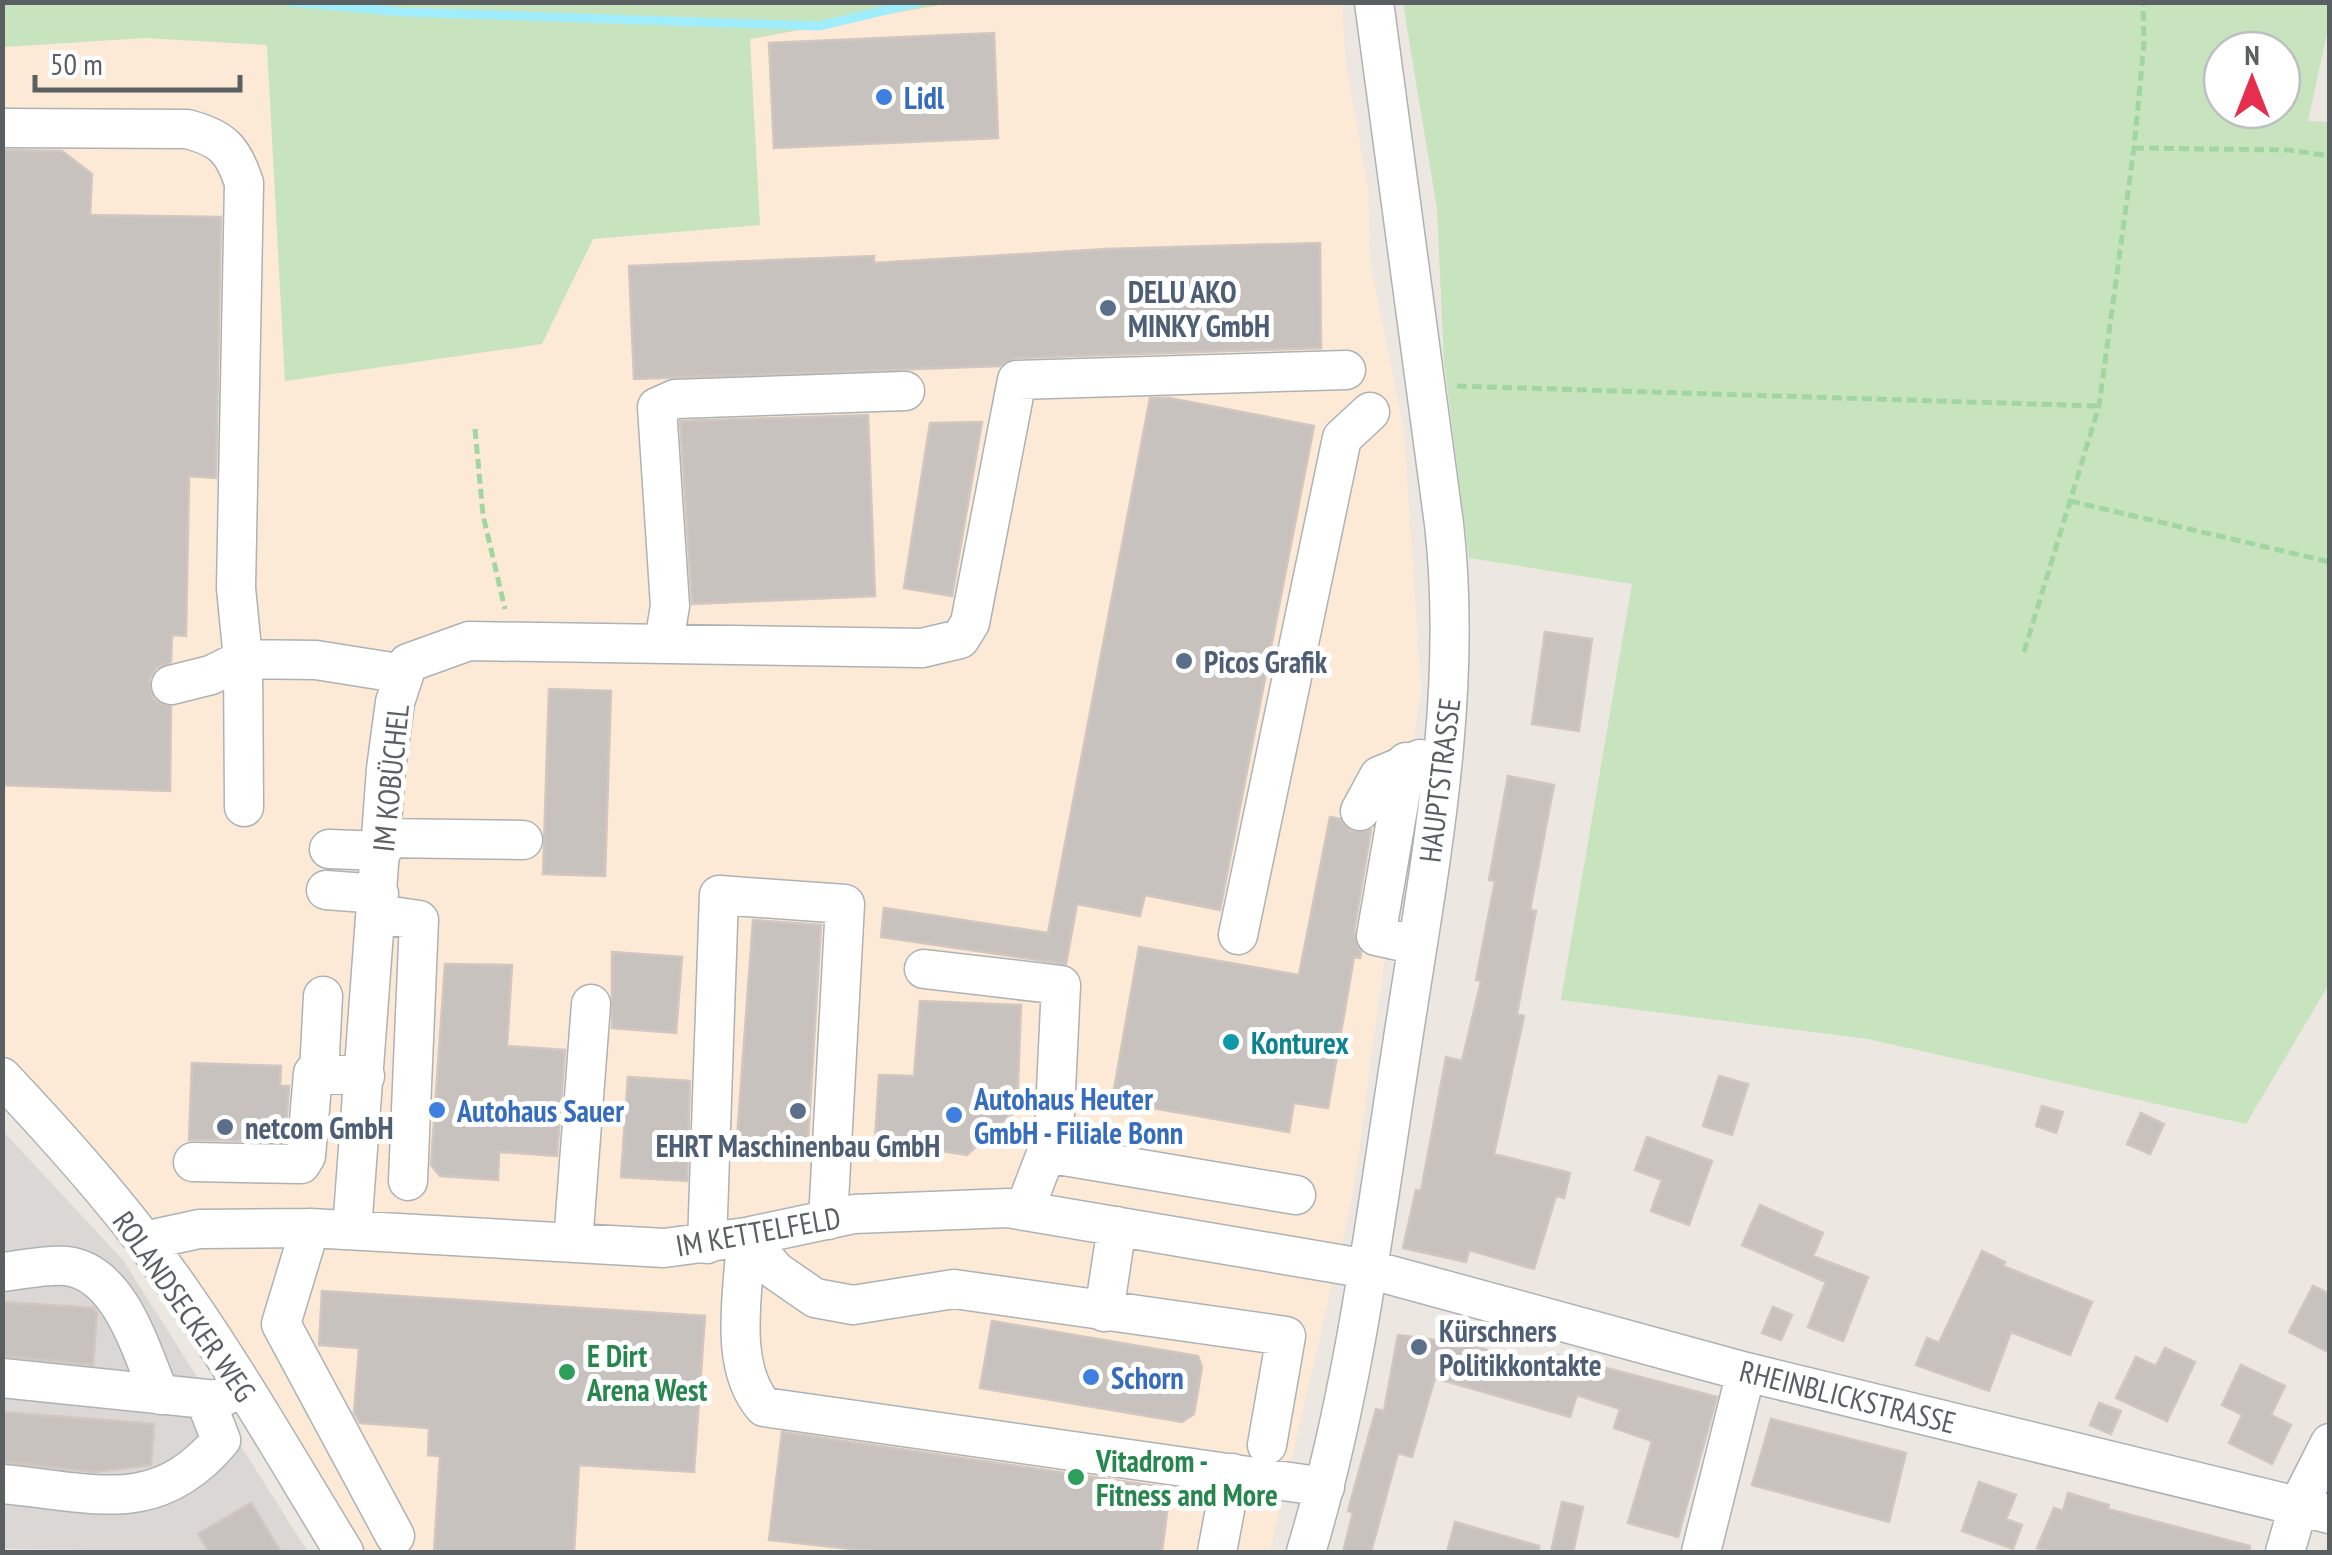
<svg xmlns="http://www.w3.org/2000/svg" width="2332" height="1555" viewBox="0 0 2332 1555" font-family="'PT Sans Narrow',sans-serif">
<rect width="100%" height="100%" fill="#ede7e1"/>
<path fill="#fdead6" d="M950,3H1342L1346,64L1368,189L1371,267L1404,430L1421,688L1353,1194L1270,1552H367L252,1362L173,1253L85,1142L3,1054V47L145,38L267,45L285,380L542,344L593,239L760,225L749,39Z"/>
<path fill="#dbd7d4" d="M2,1130L123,1260L308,1552L3,1549Z"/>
<path fill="#c7e4be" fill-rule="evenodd" d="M3,2H950V3L750,39L760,225L593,239L542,344L285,381L267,45L145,38L3,47Z
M1403,3H2329V24L2308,121L2330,122L2329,984L2246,1124L1868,1039L1561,1000L1632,584L1469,558L1444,362L1437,209ZM2282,50V110H2222V50Z"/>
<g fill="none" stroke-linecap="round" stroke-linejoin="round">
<path stroke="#a0edfe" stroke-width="9" d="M291,2L403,12L819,26L920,2"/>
</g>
<path fill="#c8c2bf" stroke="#d1c7c0" stroke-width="2.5" d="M994,33L998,138L774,148L769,43Z
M2,150L62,151L92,174L90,215L221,217L216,478L189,476L186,636L172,635L171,662L156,668L149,680L154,700L171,707L170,791L2,785Z
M1320,243L1321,348L1016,358L1000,366L634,379L629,266L874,256V263L1106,249Z
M1150,398H1169L1314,426L1220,910L1145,895L1140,916L1077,904L1066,964L881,937L884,908L1048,933Z
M868,415L875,596L692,604L680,421Z
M982,422L952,596L904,588L930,423Z
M1545,632L1592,639L1579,731L1532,724Z
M549,689L611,691L605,876L543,874Z
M1508,776L1554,785L1530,910L1536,911L1517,1014L1524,1016L1494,1154L1570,1173L1564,1198L1556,1196L1534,1269L1469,1250L1466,1262L1403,1248L1416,1190L1421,1191L1446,1057L1462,1061L1481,981L1476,980L1495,881L1489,880Z
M1330,817L1340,819L1350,831L1371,830L1354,932L1361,953L1360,958L1354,957L1328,1108L1294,1103L1289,1132L1112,1101L1139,947L1299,975Z
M753,920L821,925L807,1157L736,1152Z
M612,952L682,957L676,1033L612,1028Z
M445,964L512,965L507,1046L565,1050L557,1156L499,1152L498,1180L440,1176L431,1165Z
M920,1001L1021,1005L1017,1109L967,1155L875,1141L879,1075L914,1076Z
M192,1063L281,1066L280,1086H289L285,1141L189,1140Z
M1719,1076L1748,1084L1732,1135L1703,1126Z
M628,1077L690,1081L687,1181L621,1177Z
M2042,1106L2063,1112L2056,1133L2036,1126Z
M2141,1113L2164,1124L2150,1154L2127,1144Z
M1647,1137L1712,1161L1689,1225L1651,1211L1662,1180L1635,1170Z
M1760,1205L1823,1233L1813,1256L1868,1277L1843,1341L1808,1327L1826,1282L1742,1245Z
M1982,1251L2005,1262L2003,1266L2092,1302L2070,1355L2011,1332L1989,1391L1916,1365L1927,1338L1939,1343Z
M2313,1286L2330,1294V1353L2289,1332Z
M322,1291L705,1316L694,1472L579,1465L574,1552H434L440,1456L428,1455L429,1428L360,1423L354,1413L359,1348L319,1345Z
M2,1302L94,1308L97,1313L93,1365L2,1356Z
M1773,1307L1792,1315L1781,1340L1762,1333Z
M992,1321L1198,1356L1202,1367L1194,1414L1182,1422L980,1388Z
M1398,1335L1471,1345L1549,1368L1553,1354L1717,1397L1678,1537L1628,1523L1652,1441L1614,1428L1620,1409L1577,1395L1570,1417L1435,1378L1412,1457L1398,1453L1371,1552H1343L1353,1512L1348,1511L1376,1409L1384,1411Z
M2165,1348L2195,1362L2167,1421L2116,1398L2136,1357L2156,1366Z
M2241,1365L2285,1386L2271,1415L2291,1425L2272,1464L2229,1443L2242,1415L2222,1405Z
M2099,1403L2121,1411L2111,1434L2090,1425Z
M2,1412L154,1424L151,1465L95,1472L2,1462Z
M1771,1419L1906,1453L1889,1522L1752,1485Z
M782,1432L1170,1488L1162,1552H879L769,1540Z
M1979,1482L2016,1495L2006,1519L2022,1525L2013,1549L1962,1531Z
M2068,1493L2109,1505L2108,1509L2250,1546L2249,1552H2052L2037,1548L2054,1508L2063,1511Z
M1562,1502L1583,1507L1573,1552H1551Z
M251,1503L281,1552H209L198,1534Z
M1455,1522L1539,1546V1552H1447Z"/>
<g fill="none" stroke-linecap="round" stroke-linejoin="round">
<defs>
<path id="minor" d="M2,128L187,129C222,138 233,149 244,183L236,588L243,659L316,660L404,674
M664,642L670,606L657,407L675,399L905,391
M171,685L211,675L243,659L244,807
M1406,762L1376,936L1417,945
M1360,811L1379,776L1420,759
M383,838L523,840
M329,849L382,851
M326,890L379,894
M378,914L419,920L408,1181
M1238,935L1342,438L1370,412
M924,969L1061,985L1054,1133L1024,1211
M319,1073L323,996
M2,1077C51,1129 98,1181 142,1238C218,1337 279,1446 344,1552
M1046,1153L1296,1195
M193,1162L301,1164L306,1156L313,1073L365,1076
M310,1228L281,1324L395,1536
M352,1230L386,769L395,702L408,663L469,641L922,648L960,639L970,623L1017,380L1346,370
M746,1237C744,1290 727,1365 764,1407L1325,1487
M746,1237L776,1271L815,1298L853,1305L954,1289L1286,1336L1267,1445
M144,1241L199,1229L310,1228L664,1248L746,1237L854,1214L1008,1208L1368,1269L1746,1372L2330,1514
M573,1243L591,1004
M707,1244L719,895L845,904L828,1220
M2,1272C22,1270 46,1264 66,1266C121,1272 141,1352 160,1395
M1104,1312L1117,1226
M2,1378L216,1400L227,1395
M2,1484C93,1492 156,1518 221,1440L205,1399
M1217,1552L1232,1473
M1306,1552C1355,1390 1375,1219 1401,1052C1427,878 1464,700 1444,524L1374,2
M1701,1552L1746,1372
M2285,1552L2299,1504L2330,1443"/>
</defs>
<use href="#minor" stroke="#adb2b4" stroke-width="41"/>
<path stroke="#a1d6a1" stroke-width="5" stroke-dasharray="10 5" stroke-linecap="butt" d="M2134,148L2289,150L2330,156
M1457,386L2099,406
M475,429L483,515L505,609
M2070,501L2330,562
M2024,652L2099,406L2134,148L2144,43L2143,2"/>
<use href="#minor" stroke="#fff" stroke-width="38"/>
</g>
<g fill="#3f7fe0" stroke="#fff" stroke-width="4">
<circle cx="884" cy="97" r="10"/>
<circle cx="437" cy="1110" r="10"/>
<circle cx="954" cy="1115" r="10"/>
<circle cx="1091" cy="1377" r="10"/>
</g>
<g fill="#5c6f8a" stroke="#fff" stroke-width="4">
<circle cx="1108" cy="308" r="10"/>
<circle cx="1184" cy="661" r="10"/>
<circle cx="798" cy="1111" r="10"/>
<circle cx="225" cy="1127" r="10"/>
<circle cx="1419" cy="1347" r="10"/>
</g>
<circle fill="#0f9aa8" stroke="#fff" stroke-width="4" cx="1231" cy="1042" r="10"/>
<g fill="#2e9e5b" stroke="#fff" stroke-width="4">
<circle cx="567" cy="1372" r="10"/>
<circle cx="1076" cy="1477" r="10"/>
</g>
<g text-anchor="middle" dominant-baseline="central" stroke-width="10" stroke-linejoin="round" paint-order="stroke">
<g font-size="30" font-weight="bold" fill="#366cbe" stroke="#fff" text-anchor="start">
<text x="904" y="97">Lidl</text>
<text x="974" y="1098">Autohaus Heuter<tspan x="974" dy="34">GmbH - Filiale Bonn</tspan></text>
<text x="457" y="1110">Autohaus Sauer</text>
<text x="1111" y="1377">Schorn</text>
</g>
<g font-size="30" font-weight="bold" fill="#4e5e75" stroke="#fff" text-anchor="start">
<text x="1128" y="291">DELU AKO<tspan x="1128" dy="34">MINKY GmbH</tspan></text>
<text x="1204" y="661">Picos Grafik</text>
<text x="245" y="1127">netcom GmbH</text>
<text x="798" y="1145" text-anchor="middle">EHRT Maschinenbau GmbH</text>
<text x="1439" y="1330">Kürschners<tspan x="1439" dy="34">Politikkontakte</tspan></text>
</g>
<g font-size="30" fill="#5a6062" stroke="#fff">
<text transform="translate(390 778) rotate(-84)">IM KOBÜCHEL</text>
<text transform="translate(1439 780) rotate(-83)">HAUPTSTRASSE</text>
<text transform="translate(758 1231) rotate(-10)">IM KETTELFELD</text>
<text transform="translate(185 1306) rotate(55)">ROLANDSECKER WEG</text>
<text transform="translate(1848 1396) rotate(14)">RHEINBLICKSTRASSE</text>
</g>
<g font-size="30" font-weight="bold" fill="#0d838f" stroke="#fff" text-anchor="start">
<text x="1251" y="1042">Konturex</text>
</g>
<g font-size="30" font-weight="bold" fill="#27864d" stroke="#fff" text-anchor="start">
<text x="587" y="1355">E Dirt<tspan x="587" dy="34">Arena West</tspan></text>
<text x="1096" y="1460">Vitadrom -<tspan x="1096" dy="34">Fitness and More</tspan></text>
</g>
</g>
<rect width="2332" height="1555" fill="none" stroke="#5a6062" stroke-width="10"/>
<g transform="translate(2252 80)"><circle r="48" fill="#ffffff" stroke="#bdbfc0" stroke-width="2.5"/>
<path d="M0-8L18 38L0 25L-18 38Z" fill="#e62e4e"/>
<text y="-15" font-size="28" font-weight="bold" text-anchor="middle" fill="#5a6062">N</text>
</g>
<path d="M35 75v15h205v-15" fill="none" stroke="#5a6062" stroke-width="5"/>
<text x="50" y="75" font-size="30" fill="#5a6062" stroke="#ffffff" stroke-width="8" paint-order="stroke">50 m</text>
</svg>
